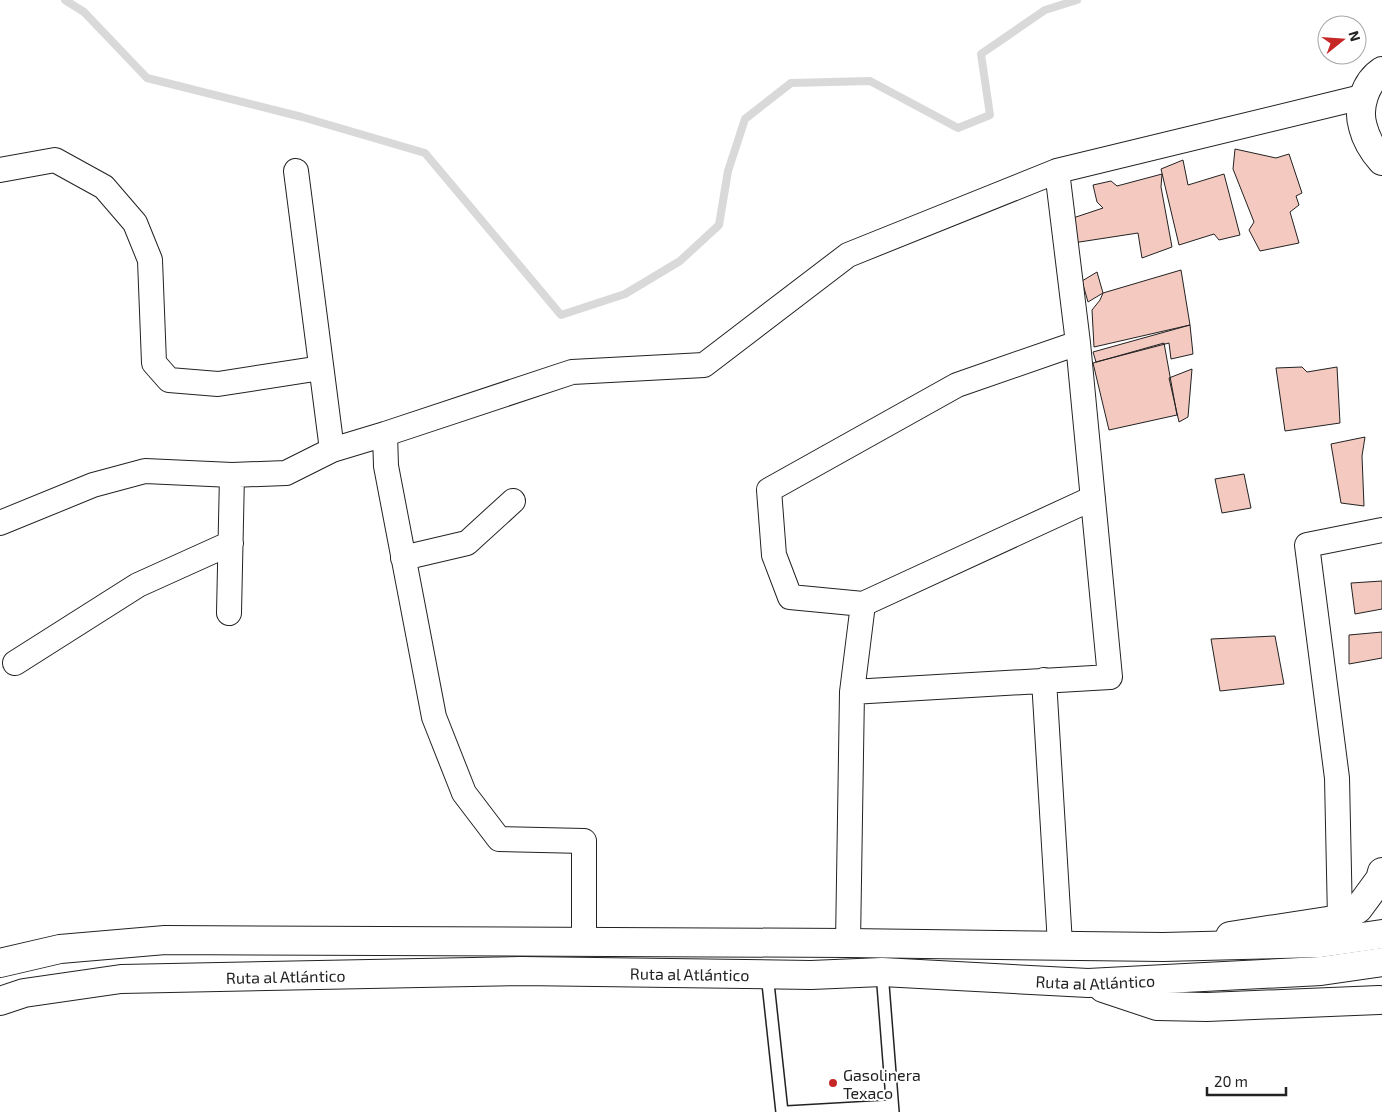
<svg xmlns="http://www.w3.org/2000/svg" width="1382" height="1112" viewBox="0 0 1382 1112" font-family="'Exo 2',sans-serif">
<rect width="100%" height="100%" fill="#fff"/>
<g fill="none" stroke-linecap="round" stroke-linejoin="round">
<path stroke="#d9d9d9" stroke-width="8" d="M65,0L84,12L147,78L302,117L425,153L561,315L625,294L680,261L719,225L728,171L745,119L791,83L870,81L958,128L990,115L981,54L1045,10L1077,0"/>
</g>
<path fill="#f3c9c0" stroke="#222" d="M1235,149L1276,158L1289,154L1302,193L1296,196L1299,205L1290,212L1299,243L1260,251L1249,230L1254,222L1233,169Z
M1183,160L1188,185L1224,174L1240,235L1219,240L1214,234L1179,245L1161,169Z
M1162,174L1161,187L1172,247L1142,258L1138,233L1073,243L1067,220L1103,208L1097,202L1093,185L1111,181L1117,186Z
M1181,270L1190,325L1094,347L1092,310L1100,300L1103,293Z
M1097,272L1103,293L1088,302L1082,281Z
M1190,325L1193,354L1171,359L1169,343L1096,362L1093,352Z
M1164,343L1177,415L1109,430L1093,363Z
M1302,367L1307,372L1337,367L1340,423L1285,431L1276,368Z
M1192,369L1188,417L1179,422L1169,378Z
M1365,437L1362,456L1364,506L1341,503L1331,444Z
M1244,474L1251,508L1222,513L1215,479Z
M1382,581V609L1355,614L1351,583Z
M1382,632V658L1349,664V635Z
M1275,636L1284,684L1220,691L1211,639Z"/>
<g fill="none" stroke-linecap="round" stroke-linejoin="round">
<defs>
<path id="lane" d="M882,972L893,1112
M767,974L782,1112
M787,1112L892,1106"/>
<path id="street" d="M0,170L55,160L104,187L135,223L150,260L154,363L169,380L218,384L321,368
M296,171L332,450
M1078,343L957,385L769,490L774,555L790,597L863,604L1093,498
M385,434L386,466L434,717L464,793L499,839L584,841V941
M0,523L93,485L145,471L232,475L286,473L332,450L385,434L572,372L704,365L848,255L1057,171L1362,97
M403,558L467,543L513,501
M229,613L232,475
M15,663L138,585L231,543
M1044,680L1060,944
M852,692L1110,677L1078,343L1057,171
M1340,919L1337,778L1307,545L1382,530
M848,943L852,692L863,604"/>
<path id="secondary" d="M1382,71C1365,82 1357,108 1363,127C1366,139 1374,152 1382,161
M1230,936L1340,919L1358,909L1380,879L1382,872"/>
<g id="highway">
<path d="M0,963L60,949L165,940L848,943L1163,947L1321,943L1382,934"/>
<path d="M1103,988L1157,1006L1207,1007L1379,1000"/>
<path id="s1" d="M0,1001L24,993L121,979L521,971L811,975L882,972L1088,983L1321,971L1382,962"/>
</g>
</defs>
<use href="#lane" stroke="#222" stroke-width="14"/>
<use href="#street" stroke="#222" stroke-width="26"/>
<use href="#secondary" stroke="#222" stroke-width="30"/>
<use href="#highway" stroke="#222" stroke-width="30"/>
<use href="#lane" stroke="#fff" stroke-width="11"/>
<use href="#street" stroke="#fff" stroke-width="24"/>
<use href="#secondary" stroke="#fff" stroke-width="28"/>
<use href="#highway" stroke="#fff" stroke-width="28"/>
</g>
<circle fill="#c62828" stroke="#fff" stroke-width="2" cx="833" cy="1083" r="5"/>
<g text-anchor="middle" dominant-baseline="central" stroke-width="4" stroke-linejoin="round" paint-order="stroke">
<g font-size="16" fill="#222" stroke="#fff">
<text stroke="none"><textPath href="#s1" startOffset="692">Ruta al Atlántico</textPath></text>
<text stroke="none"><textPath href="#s1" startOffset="288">Ruta al Atlántico</textPath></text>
<text stroke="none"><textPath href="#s1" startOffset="1098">Ruta al Atlántico</textPath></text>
</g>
<g font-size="16" fill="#222" stroke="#fff" text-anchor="start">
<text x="843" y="1074">Gasolinera<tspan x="843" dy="18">Texaco</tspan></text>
</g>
</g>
<g transform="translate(1342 40) rotate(73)"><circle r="24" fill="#ffffff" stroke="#a7a7a7"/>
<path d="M0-4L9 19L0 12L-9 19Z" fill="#c62828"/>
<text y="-8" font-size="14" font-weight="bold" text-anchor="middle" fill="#222222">N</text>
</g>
<path d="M1207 1087v8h79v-8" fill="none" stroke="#222222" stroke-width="2.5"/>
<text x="1214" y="1087" font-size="15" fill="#222222" stroke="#ffffff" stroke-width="4" paint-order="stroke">20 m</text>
</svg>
